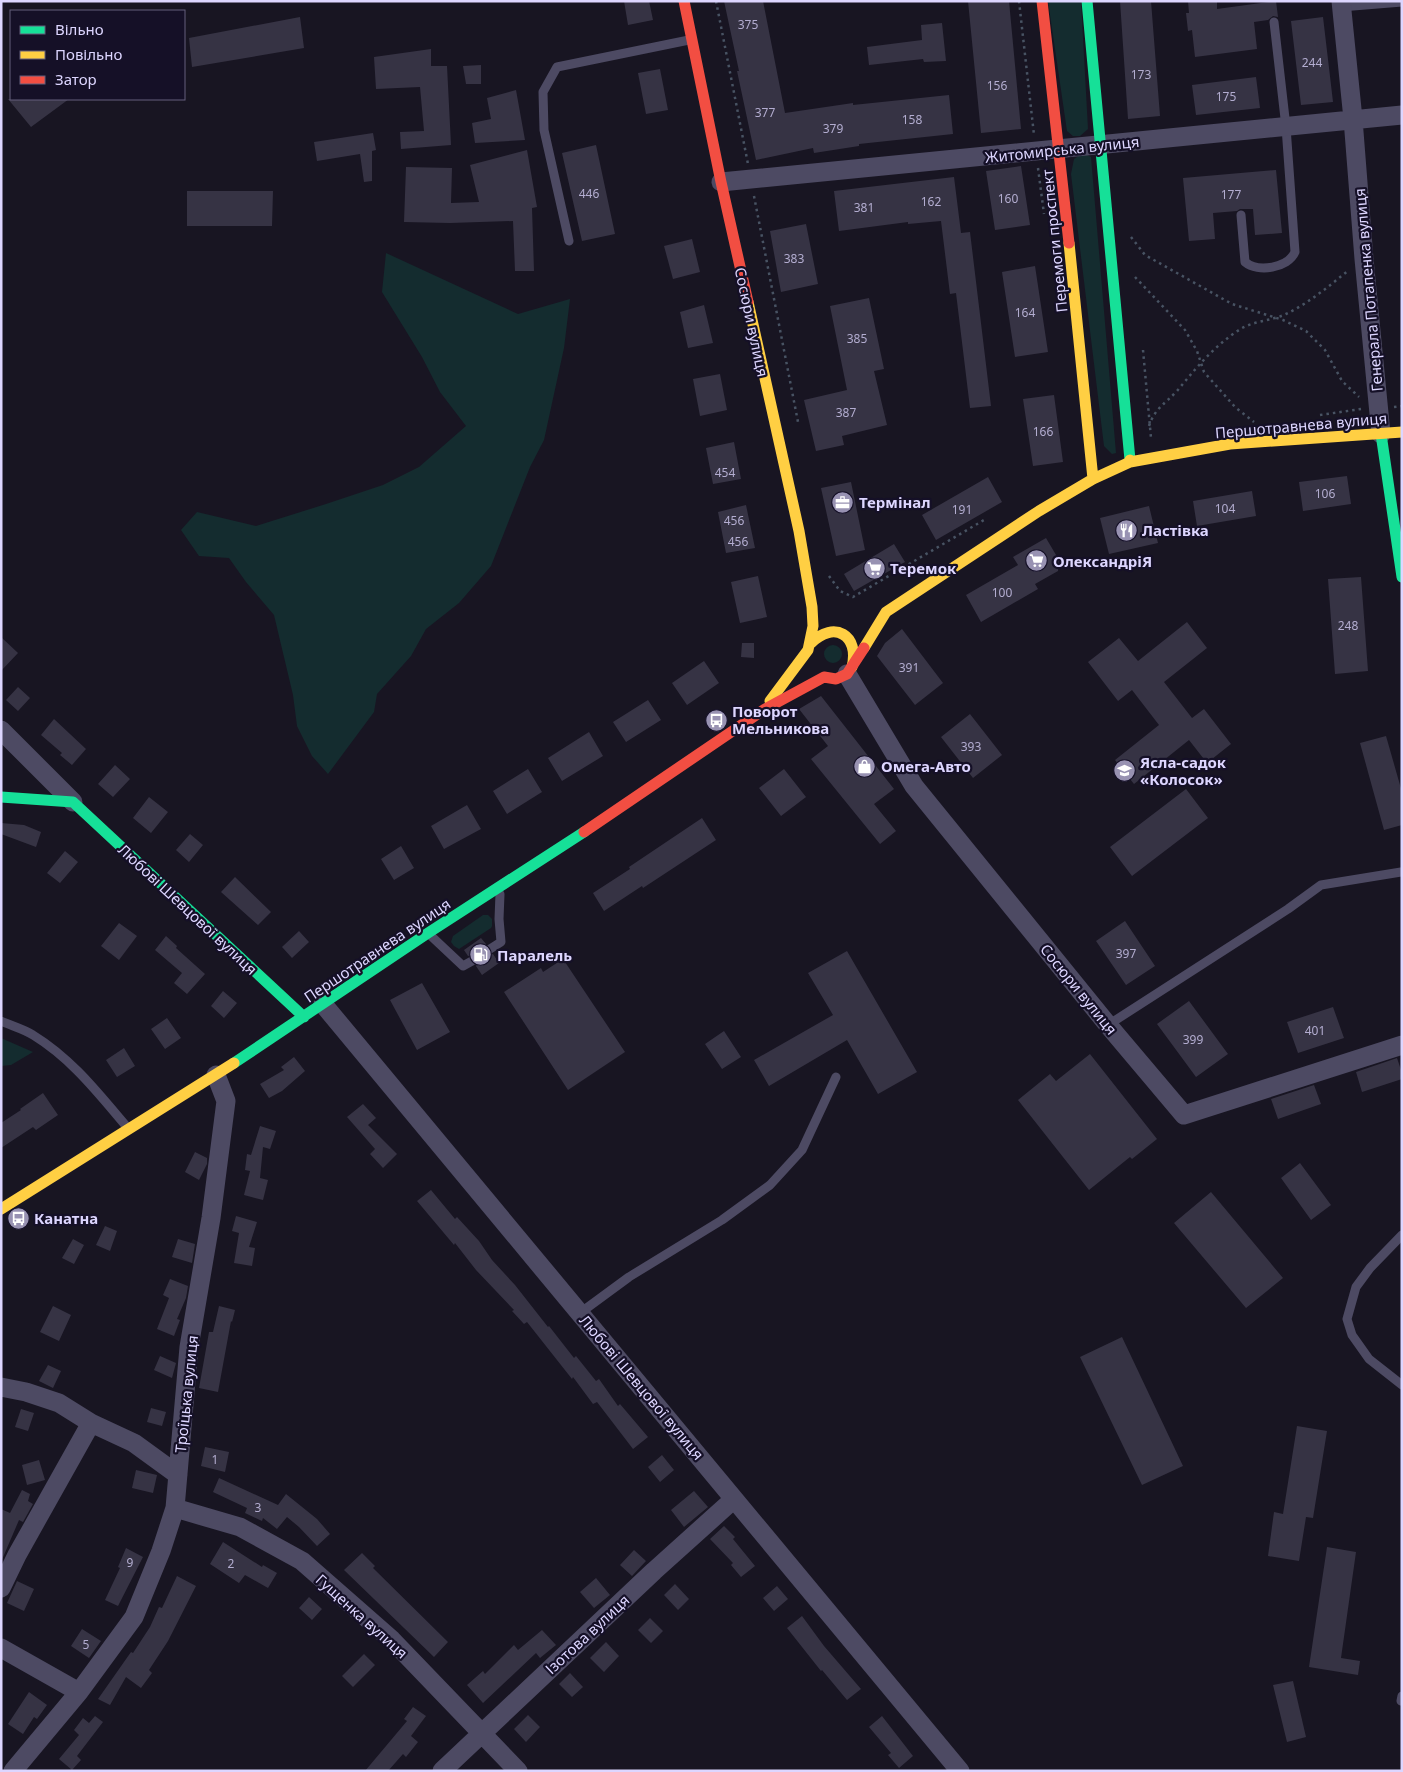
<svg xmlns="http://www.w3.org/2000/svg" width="1403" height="1772" viewBox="0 0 1403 1772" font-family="'Noto Sans',sans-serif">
<rect width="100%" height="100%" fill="#181522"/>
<path fill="#142c2f" d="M1048,1H1081L1088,129L1080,136H1073L1067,131Z
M1080,155H1087L1091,157L1116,453L1112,454L1104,446L1071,174L1074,159Z
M386,253L518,314L570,299L564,348L544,440L530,467L491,566L459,603L426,629L411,656L377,694L374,712L328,774L312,756L297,726L293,695L274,615L246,582L229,558L199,556L181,530L197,512L256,526L326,504L383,485L419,467L466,426L440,392L422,357L382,292Z
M824 654a9 9 0 1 1 18 0a9 9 0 1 1-18 0Z
M483,915H488L492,919V926L491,928L459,949L454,946L451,942L453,936Z
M1,1038L33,1052L11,1065L1,1066Z"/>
<path fill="#363344" d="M624,1H649L653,20L628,25Z
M724,1H763L785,113L853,103V105L949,95L953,134L859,144V146L814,153L813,148L756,160L737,71H739Z
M968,1H1009L1021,129L981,133Z
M1120,1H1151L1160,116L1128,119Z
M1188,1H1217V9L1276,1L1278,17L1273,16L1268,20L1254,22L1257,49L1195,57L1192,30L1188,31L1186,13H1189Z
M300,17L304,48L192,67L189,38Z
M1323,17L1333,102L1301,105L1291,21Z
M942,23L946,61L924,62L923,59L869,65L867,47L922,40L921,25Z
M431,49V66H447L451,145L401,149L400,132L424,131L420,87L376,89L374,57Z
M481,65V84H466L463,66Z
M660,69L668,110L646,114L638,73Z
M1256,77L1260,108L1196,115L1192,85Z
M516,90L525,140L475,143L472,123L491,119L487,98Z
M8,99H69L31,127Z
M373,133L376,150L372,151V181L364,182L360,154L317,161L314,142Z
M596,145L615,234L582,241L562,153Z
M527,150L537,207L532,208L534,271H515L513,221L450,223L404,222L406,167L452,168L451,203L479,202L470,165Z
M1021,166L1030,225L995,230L986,171Z
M1276,170L1282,233L1255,235L1253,209H1240L1237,211L1213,213L1215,239L1189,241L1183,178Z
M954,177L961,233L970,232L991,406L970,408L956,293L950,294L941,221L908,224V222L839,231L834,191Z
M187,191H273L272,226H187Z
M806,224L818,284L781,292L770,231Z
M692,239L700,272L673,279L664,246Z
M1035,266L1048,352L1015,357L1002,272Z
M869,298L884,369L874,371L887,425L842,436L844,445L816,451L804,400L847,390L830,306Z
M704,305L713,343L688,348L680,312Z
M720,374L727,410L700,416L693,379Z
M1054,395L1063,462L1033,466L1023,399Z
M734,442L741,479L713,484L706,448Z
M1347,476L1351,504L1303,511L1299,482Z
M988,477L1002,502L936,540L922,515Z
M851,482L865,550L836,556L821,488Z
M1252,491L1256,516L1197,526L1193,501Z
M746,505L755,548L726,553L718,512Z
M1149,506L1158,543L1109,554L1100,518Z
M1046,538L1059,560L1058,571L1035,584L1038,589L981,622L966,595L1018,565L1013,557Z
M894,544L905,562L854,591L844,574Z
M758,576L767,617L740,623L731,582Z
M1361,577L1368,671L1335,674L1328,579Z
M1187,622L1207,648L1164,682L1192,718L1204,709L1231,744L1207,763L1189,740L1134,784L1115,760L1159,725L1132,690L1118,701L1088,662L1119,638L1138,661Z
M902,629L943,683L915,705L877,656L885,643Z
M1,637L18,653L1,671Z
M742,643H754V658L741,657Z
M704,661L719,683L687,705L672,683Z
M18,687L30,698L18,711L6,700Z
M821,696L894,789L874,804L896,831L880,844L811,759L828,746L799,709Z
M648,700L661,720L626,742L613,722Z
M970,714L1002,755L973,778L941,737Z
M54,719L86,749L72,765L60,755L62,753L41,735Z
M589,732L603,756L562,781L548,758Z
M1386,736L1402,792V825L1384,830L1360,743Z
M115,765L130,779L113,797L98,784Z
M528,769L542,792L507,814L493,791Z
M784,769L806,797L781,816L759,788Z
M1186,789L1208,818L1132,876L1110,847Z
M149,797L168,812L151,833L133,818Z
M467,805L481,829L444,849L431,826Z
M702,818L716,840L643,888L642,886L604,911L593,893L630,869L629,867Z
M1,823L24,825L41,832L36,847L1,834Z
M190,834L203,845L189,862L176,850Z
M401,846L414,868L394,880L381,859Z
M65,851L78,862L60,883L47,873Z
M235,877L271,912L258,925L221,892Z
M1125,921L1155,966L1126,985L1096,941Z
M119,923L137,936L119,960L101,946Z
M299,931L309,942L292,958L282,947Z
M166,936L177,946L176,948L205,974L187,994L174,983L182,973L155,950Z
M481,938L486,944L484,949L485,953L490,955L493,954L499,963L482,975L476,966L478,962L477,958L473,955L468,956L464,950Z
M847,951L917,1072L878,1094L847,1040L769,1086L754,1060L833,1015L808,973Z
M563,959L625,1052L568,1090L504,992L541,968L543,972Z
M422,983L450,1032L417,1050L390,1000Z
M223,991L237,1003L224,1018L211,1006Z
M1189,1001L1228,1054L1196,1077L1157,1024Z
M1333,1007L1344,1038L1298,1053L1287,1022Z
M167,1018L181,1038L165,1049L151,1029Z
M724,1031L741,1057L722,1069L705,1044Z
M124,1048L135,1066L117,1077L106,1060Z
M1090,1054L1157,1139L1132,1159L1130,1157L1089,1190L1018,1100L1050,1074L1056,1081Z
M294,1057L305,1071L282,1091L269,1098L260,1084L284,1070L281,1067Z
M1397,1058L1402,1073V1079L1362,1092L1356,1072Z
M1314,1085L1321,1104L1278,1119L1271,1099Z
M43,1093L58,1115L36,1130L33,1127L1,1148V1123L21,1110L20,1109Z
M363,1104L376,1118L368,1125L397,1154L383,1168L370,1154L375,1149L347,1117Z
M260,1126L276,1131L270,1149L263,1147L260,1178L268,1180L263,1200L244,1195L250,1171L245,1170L247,1154L251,1155Z
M195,1152L207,1158V1164L199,1180L185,1172Z
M1300,1163L1331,1205L1311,1220L1281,1178Z
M431,1190L455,1219L457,1217L479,1241L492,1260L515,1285L548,1327L549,1326L574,1358L576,1356L596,1381L599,1379L618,1406L620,1404L648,1437L633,1449L597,1402L593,1404L573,1377L572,1379L527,1322L524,1324L512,1311L514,1310L476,1270L455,1243L454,1245L417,1201Z
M1211,1192L1283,1278L1246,1308L1174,1223Z
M236,1216L257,1222L249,1247L255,1248L252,1266L234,1263L239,1233L232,1231Z
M105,1226L117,1231L110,1251L96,1245Z
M73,1239L84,1245L74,1264L62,1258Z
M178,1239L195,1244L192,1263L172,1257Z
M170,1279L188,1286L186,1298L177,1319L180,1320L174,1336L157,1329L169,1298L163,1295Z
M53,1306L71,1315L59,1341L40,1332Z
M219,1306L235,1310L232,1322L231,1321L218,1392L199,1388L209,1332H213Z
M1122,1337L1183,1466L1142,1485L1080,1357Z
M160,1356L176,1363L172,1378L154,1370Z
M48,1365L61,1371L53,1388L39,1381Z
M151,1408L166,1412L162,1426L147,1422Z
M21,1409L34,1413L28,1431L15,1427Z
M1297,1426L1327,1431L1313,1518L1306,1517L1299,1561L1268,1556L1274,1512L1283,1514Z
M205,1447L229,1452L225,1472L201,1466Z
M662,1455L674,1470L660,1482L648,1467Z
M39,1460L45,1480L27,1485L22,1465Z
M136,1470L157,1475L153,1493L132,1488Z
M219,1478L278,1505L286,1494L317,1519L330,1534L317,1546L299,1527L287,1517L277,1529L263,1518L262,1521L245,1513L247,1508L213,1492Z
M22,1490L30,1494L28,1501L33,1504L23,1522L19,1520L1,1562V1509L10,1513Z
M694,1491L708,1507L684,1527L671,1510Z
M724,1526L735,1537L733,1539L755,1566L741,1577L731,1565L733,1563L710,1539Z
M223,1542L262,1567L263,1565L277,1573L268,1588L245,1575L239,1583L210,1564Z
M1327,1547L1356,1552L1341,1658L1360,1661L1358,1675L1309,1667Z
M126,1548L143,1557L118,1606L105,1600L120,1568L118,1567Z
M634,1550L646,1561L632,1576L620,1565Z
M362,1553L375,1566L373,1568L448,1642L434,1657L344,1570Z
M177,1576L196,1586L168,1641L149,1670L152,1673L141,1688L126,1677L110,1705L98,1699L131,1652L133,1653L150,1627L159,1607L162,1608Z
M596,1578L610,1595L594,1608L580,1592Z
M17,1581L34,1589L24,1611L7,1603Z
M675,1584L689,1599L678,1610L664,1595Z
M777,1586L788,1599L774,1611L763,1598Z
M309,1597L322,1609L312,1620L299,1608Z
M802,1616L824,1646L861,1689L847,1700L822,1670L821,1671L787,1628Z
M650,1618L663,1631L651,1643L638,1630Z
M82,1629L101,1641L89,1658L71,1646Z
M542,1630L556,1645L540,1658L536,1653L483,1703L467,1685L483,1671L485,1674L514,1645L518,1650Z
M606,1642L619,1656L604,1672L590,1658Z
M364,1654L375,1665L353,1687L342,1676Z
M570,1673L583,1687L572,1697L559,1684Z
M1293,1681L1306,1737L1287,1742L1273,1685Z
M29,1692L47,1705L37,1719L34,1717L23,1734L8,1724Z
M413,1707L426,1716L411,1736L418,1742L406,1757L403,1754L388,1771H365L407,1721L404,1719Z
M528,1715L540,1727L526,1742L514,1729Z
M95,1716L103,1722L77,1756L81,1760L72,1770L59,1759L79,1735L74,1730L83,1718L89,1723Z
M882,1716L913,1756L899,1768L888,1755L891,1753L869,1727Z"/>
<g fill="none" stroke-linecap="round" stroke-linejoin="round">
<path stroke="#485363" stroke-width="2.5" stroke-dasharray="2.5 4" stroke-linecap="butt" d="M716,1L748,164
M1019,1L1034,135
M1038,168L1044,214
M754,196L798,422
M1131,237L1145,255L1232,304L1283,320L1306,331L1325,350L1342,381L1359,397
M1135,277L1185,330L1197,351L1204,372L1235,407L1254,422
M1143,350L1151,438
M1394,407L1402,406
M1320,415L1361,409
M1149,426C1155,408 1165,404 1177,391C1196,368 1214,346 1239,330C1252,321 1271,321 1286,314C1309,303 1329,286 1349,270
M829,576L840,591L853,597L984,520"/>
<path stroke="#4d4a63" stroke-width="9" d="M1341,7L1402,2
M1241,215L1245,262C1258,273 1288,268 1295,252L1286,127L1274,22
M569,241L544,130L543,92L557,67L689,40
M430,935L463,966L472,961
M490,949L501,942L499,919L500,894
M1,1021C12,1026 24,1029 33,1035C72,1059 98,1093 127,1127
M1108,1025L1288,909L1321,885L1401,872
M1402,1235L1370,1268L1356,1287L1347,1319L1352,1335L1369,1359L1402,1385
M580,1313L629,1277L722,1220L770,1185L802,1150L836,1077
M1401,1701L1402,1696"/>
<path stroke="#4d4a63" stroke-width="19" d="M1341,1L1353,119L1364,259L1381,434
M721,182L1402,115
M847,674L914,786L1108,1025L1184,1115L1402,1045
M1,730L73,802
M323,1004L960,1771
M1,1387L26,1392L59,1403L91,1423L134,1443L178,1475
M175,1508L240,1527L302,1561L392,1640L518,1771
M1,1588L17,1555L91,1423
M1,1648L79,1692
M13,1771L79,1692L134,1617L161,1551L175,1508L189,1347L211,1218L226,1101L216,1075
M442,1771L654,1571L734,1499"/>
<path stroke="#16e098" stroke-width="11" d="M1087,1L1130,460
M1381,434L1402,577
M1,797L73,802L304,1017
M234,1063L428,933L584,832"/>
<path stroke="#ffcf43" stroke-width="11" d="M1069,243L1093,479
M748,302L799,531L812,607L813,626L808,650L770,701
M1130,462L1230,444L1402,432
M811,643C834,620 860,635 852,667
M864,648L886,612L1039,511L1093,479L1130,462V460
M1,1209L234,1063"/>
<path stroke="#f24e42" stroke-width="11" d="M684,1L721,182L748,302
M1042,1L1069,243
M584,832L765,709L824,677L836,679L847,674L864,648"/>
</g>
<defs>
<symbol id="office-disc" viewBox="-11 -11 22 22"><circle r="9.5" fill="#9892b2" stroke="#151027"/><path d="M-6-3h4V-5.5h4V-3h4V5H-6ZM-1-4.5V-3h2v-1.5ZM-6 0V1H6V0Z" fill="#fff"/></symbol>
<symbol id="restaurant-disc" viewBox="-11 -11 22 22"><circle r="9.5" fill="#9892b2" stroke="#151027"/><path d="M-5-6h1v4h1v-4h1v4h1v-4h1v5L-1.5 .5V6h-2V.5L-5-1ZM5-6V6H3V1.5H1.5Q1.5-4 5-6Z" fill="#fff"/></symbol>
<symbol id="supermarket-disc" viewBox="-11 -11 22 22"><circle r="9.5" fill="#9892b2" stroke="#151027"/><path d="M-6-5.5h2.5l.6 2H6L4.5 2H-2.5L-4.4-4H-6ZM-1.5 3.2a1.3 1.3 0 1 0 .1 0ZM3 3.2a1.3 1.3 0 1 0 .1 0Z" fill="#fff"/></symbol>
<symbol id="bus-disc" viewBox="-11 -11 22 22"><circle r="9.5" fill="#9892b2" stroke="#151027"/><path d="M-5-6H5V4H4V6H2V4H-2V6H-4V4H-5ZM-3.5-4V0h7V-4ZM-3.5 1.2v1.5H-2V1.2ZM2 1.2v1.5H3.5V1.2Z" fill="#fff"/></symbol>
<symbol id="shop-disc" viewBox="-11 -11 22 22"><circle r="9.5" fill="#9892b2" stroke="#151027"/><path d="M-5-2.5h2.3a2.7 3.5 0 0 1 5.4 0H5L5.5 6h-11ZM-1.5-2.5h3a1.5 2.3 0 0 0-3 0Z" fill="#fff"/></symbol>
<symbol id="school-disc" viewBox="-11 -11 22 22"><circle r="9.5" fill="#9892b2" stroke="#151027"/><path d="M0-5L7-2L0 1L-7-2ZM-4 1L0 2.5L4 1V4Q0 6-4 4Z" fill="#fff"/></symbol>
<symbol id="fuel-disc" viewBox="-11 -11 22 22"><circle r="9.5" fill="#9892b2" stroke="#151027"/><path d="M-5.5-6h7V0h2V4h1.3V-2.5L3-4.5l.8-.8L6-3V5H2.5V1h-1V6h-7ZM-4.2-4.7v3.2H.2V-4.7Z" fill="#fff"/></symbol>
</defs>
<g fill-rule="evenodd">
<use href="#office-disc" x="830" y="490" width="25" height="25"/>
<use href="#restaurant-disc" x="1114" y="518" width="25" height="25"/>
<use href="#supermarket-disc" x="1024" y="548" width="25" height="25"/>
<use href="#supermarket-disc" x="862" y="556" width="25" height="25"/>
<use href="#bus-disc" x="704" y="708" width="25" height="25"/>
<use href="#shop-disc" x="852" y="754" width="25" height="25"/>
<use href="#school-disc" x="1112" y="758" width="25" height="25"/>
<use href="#fuel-disc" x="468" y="942" width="25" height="25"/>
<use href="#bus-disc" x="6" y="1206" width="25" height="25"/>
</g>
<g text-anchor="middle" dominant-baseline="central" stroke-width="4.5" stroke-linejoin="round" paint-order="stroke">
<g font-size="12" fill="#b3add0">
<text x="748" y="24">375</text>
<text x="1312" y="62">244</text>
<text x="1141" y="74">173</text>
<text x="997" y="85">156</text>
<text x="1226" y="96">175</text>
<text x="765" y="112">377</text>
<text x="912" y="119">158</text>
<text x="833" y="128">379</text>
<text x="589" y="193">446</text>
<text x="1231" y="194">177</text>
<text x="1008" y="198">160</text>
<text x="931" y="201">162</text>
<text x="864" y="207">381</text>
<text x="794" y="258">383</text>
<text x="1025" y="312">164</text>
<text x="857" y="338">385</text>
<text x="846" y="412">387</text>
<text x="1043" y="431">166</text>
<text x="725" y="472">454</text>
<text x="1325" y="493">106</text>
<text x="1225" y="508">104</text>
<text x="962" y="509">191</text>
<text x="734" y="520">456</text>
<text x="738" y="541">456</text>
<text x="1002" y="592">100</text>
<text x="1348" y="625">248</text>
<text x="909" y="667">391</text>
<text x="971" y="746">393</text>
<text x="1126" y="953">397</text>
<text x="1315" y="1030">401</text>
<text x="1193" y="1039">399</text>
<text x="215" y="1459">1</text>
<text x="258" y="1507">3</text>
<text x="130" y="1562">9</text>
<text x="231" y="1563">2</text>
<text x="86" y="1644">5</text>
</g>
<g font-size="15" fill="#ddd6ff" stroke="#151027">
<text transform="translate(1062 149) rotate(-6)">Житомирська вулиця</text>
<text transform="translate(1054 241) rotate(-96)">Перемоги проспект</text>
<text transform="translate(1368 290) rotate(-95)">Генерала Потапенка вулиця</text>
<text transform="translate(752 322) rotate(78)">Сосюри вулиця</text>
<text transform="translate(1301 425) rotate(-5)">Першотравнева вулиця</text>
<text transform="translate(188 909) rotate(43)">Любові Шевцової вулиця</text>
<text transform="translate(377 950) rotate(-34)">Першотравнева вулиця</text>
<text transform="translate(1079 989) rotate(51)">Сосюри вулиця</text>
<text transform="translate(642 1387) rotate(50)">Любові Шевцової вулиця</text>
<text transform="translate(186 1394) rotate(-84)">Троїцька вулиця</text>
<text transform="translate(362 1616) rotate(42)">Гущенка вулиця</text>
<text transform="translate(587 1634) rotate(-43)">Ізотова вулиця</text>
</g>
<g font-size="15" font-weight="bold" fill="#ddd6ff" stroke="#151027" text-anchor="start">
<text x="859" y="502">Термінал</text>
<text x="1142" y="530">Ластівка</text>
<text x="1053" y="561">ОлександріЯ</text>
<text x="890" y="568">Теремок</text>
<text x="732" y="711">Поворот<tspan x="732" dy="17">Мельникова</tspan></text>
<text x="1140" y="762">Ясла-садок<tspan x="1140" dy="17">«Колосок»</tspan></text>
<text x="881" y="766">Омега-Авто</text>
<text x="497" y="955">Паралель</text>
<text x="34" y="1218">Канатна</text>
</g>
</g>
<rect width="1403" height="1772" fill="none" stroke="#ddd6ff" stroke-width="5"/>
<rect x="10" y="10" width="175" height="90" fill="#151027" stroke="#655f7d"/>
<rect x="20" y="26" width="25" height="8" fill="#16e098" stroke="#655f7d"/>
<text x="55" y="35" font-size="15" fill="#ddd6ff">Вільно</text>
<rect x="20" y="51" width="25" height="8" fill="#ffcf43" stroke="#655f7d"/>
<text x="55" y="60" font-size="15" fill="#ddd6ff">Повільно</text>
<rect x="20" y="76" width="25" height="8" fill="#f24e42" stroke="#655f7d"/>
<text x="55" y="85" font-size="15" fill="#ddd6ff">Затор</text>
</svg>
